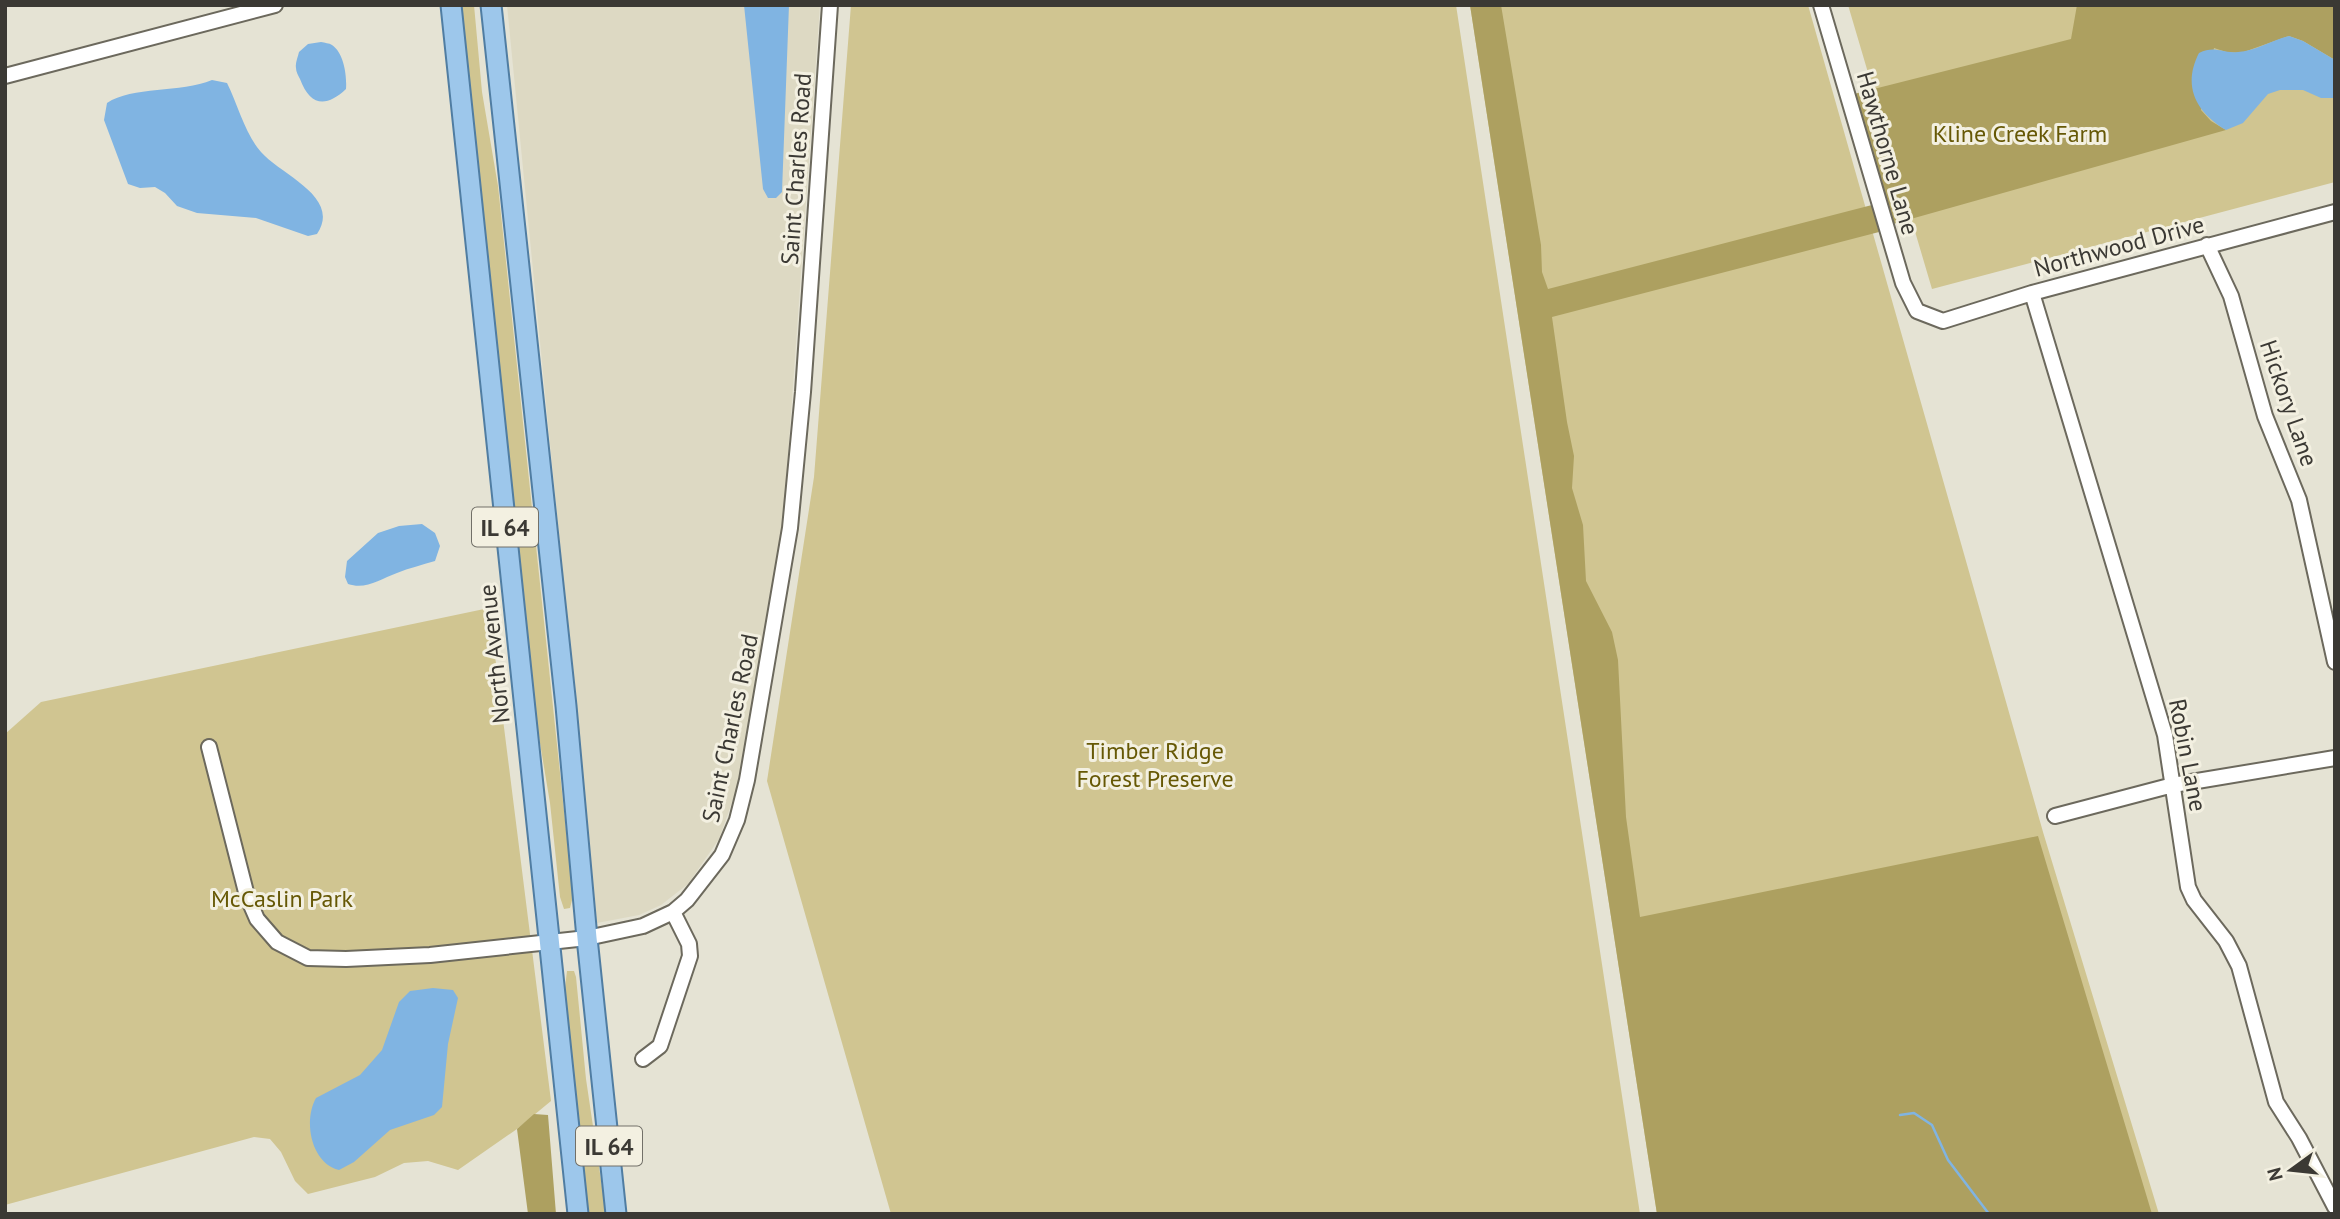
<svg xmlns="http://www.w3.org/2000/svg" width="2340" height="1219" viewBox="0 0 2340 1219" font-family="'PT Sans',sans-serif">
<rect width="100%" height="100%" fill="#e5e3d4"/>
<path fill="#ddd9c3" d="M507,5H820L783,527L742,774L719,839L688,884L661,905L639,915L597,923Z"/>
<path fill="#d0c591" d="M461,5H474L482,92L498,186L573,896L570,908L564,909L560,897L550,803L535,713Z
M851,5H1456L1640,1214H891L767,781L814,477Z
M1470,5H1808L2043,832L2159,1214H1657Z
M1848,5H2335V182L1932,289Z
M489,608L551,1101L517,1129L458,1170L428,1161L404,1163L375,1177L308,1194L295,1181L281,1152L270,1139L254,1137L5,1205V734L41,702Z
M567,971H574L576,977L586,1079L606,1214H588L564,996Z"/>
<path fill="#ada060" d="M1470,5H1501L1541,245L1542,272L1548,289L1872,205L1879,232L1552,317L1567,422L1574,456L1572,488L1583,525L1586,581L1612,632L1618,660L1626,817L1640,917L2038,836L2152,1214H1657Z
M2077,5H2335V60L2303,41L2289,36L2241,53L2226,52L2214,48L2201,110L2211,121L2226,130L1893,224L1854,94L2071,39Z
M534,1114L548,1115L556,1214H528L517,1129Z"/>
<path fill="#80b4e2" d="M744,5H789L782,192L776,198H768L763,189Z
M2289,36L2303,41L2335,60V98H2321L2303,90H2280L2268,94L2243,123L2226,130C2196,112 2182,86 2199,53C2216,45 2222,54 2238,52C2255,51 2273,40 2289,36Z
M321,42C325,43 329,43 332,45C344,53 347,76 346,89C326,108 310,106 300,79C298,75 296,72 296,68C295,63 298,57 299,52L308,44Z
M212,80L227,83C238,105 245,134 261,152C281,175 342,197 317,234L308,236L256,218L197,213L177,206L165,193L155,187L140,188L128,184L104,120L107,103C132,86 181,93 212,80Z
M422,524L435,533L440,546L435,561C422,565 409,568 397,573C380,579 366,590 348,584L345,577L347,561L378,533L399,526Z
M433,988L453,990L458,998L448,1044L442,1107L434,1115L390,1130L354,1162L339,1170C311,1163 303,1121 316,1098L360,1075L382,1050L399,1002L410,991Z"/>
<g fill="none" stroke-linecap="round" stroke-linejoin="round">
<path stroke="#80b4e2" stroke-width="2.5" d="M1900,1115L1914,1113L1932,1125L1948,1160L1989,1214"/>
<defs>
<path id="minor" d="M1821,5L1903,283L1917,311L1943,321L2032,293L2335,212
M5,76L275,5
M2207,245L2231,296L2265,416L2299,500L2335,662
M2032,293L2165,735L2188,887L2194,900L2226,941L2239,966L2276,1102L2299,1138L2335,1207
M209,747L247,896L257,919L277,942L308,958L346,959L430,955L587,938L643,926L673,912L687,900L722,855L737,820L747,780L790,528L803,392L830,5
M2055,816L2173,785L2335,758
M643,1059L660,1046L690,956L689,944L673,912"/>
<path id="major" d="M451,5L578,1214
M491,5L566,706L587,938L616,1214"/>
</defs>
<use href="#minor" stroke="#6c695d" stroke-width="18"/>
<use href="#major" stroke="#507da2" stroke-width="23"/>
<use href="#minor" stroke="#fff" stroke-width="14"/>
<use href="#major" stroke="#9dc7eb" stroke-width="19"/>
</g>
<g text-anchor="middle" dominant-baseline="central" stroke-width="6" stroke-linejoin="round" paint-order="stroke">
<g fill="#f3f0e1" stroke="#727068" stroke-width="2">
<rect x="472" y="507.5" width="66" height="39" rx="5"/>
<rect x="576" y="1126.5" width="66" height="39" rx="5"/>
</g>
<g font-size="23" font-weight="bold" fill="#3b3934">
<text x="505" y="527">IL 64</text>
<text x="609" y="1146">IL 64</text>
</g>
<g font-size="24" fill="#665805" stroke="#f3f0e1">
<text x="2020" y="133">Kline Creek Farm</text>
<text x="1155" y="750">Timber Ridge<tspan x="1155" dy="28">Forest Preserve</tspan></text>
<text x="282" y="898">McCaslin Park</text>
</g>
<g font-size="24" fill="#3b3934" stroke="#f3f0e1">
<text transform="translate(1888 153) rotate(74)">Hawthorne Lane</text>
<text transform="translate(796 169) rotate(-86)">Saint Charles Road</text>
<text transform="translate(2119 246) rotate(-15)">Northwood Drive</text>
<text transform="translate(2289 403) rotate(71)">Hickory Lane</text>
<text transform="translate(494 654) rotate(-96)">North Avenue</text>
<text transform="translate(730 728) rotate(-78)">Saint Charles Road</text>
<text transform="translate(2188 755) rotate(79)">Robin Lane</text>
</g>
</g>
<rect width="2340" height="1219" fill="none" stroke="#3b3934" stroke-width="14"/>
<g transform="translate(2291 1170) rotate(255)" stroke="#f3f0e1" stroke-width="5" paint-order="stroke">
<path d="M0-5L12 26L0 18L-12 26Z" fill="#3b3934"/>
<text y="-10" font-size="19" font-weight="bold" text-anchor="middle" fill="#3b3934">N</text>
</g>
</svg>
